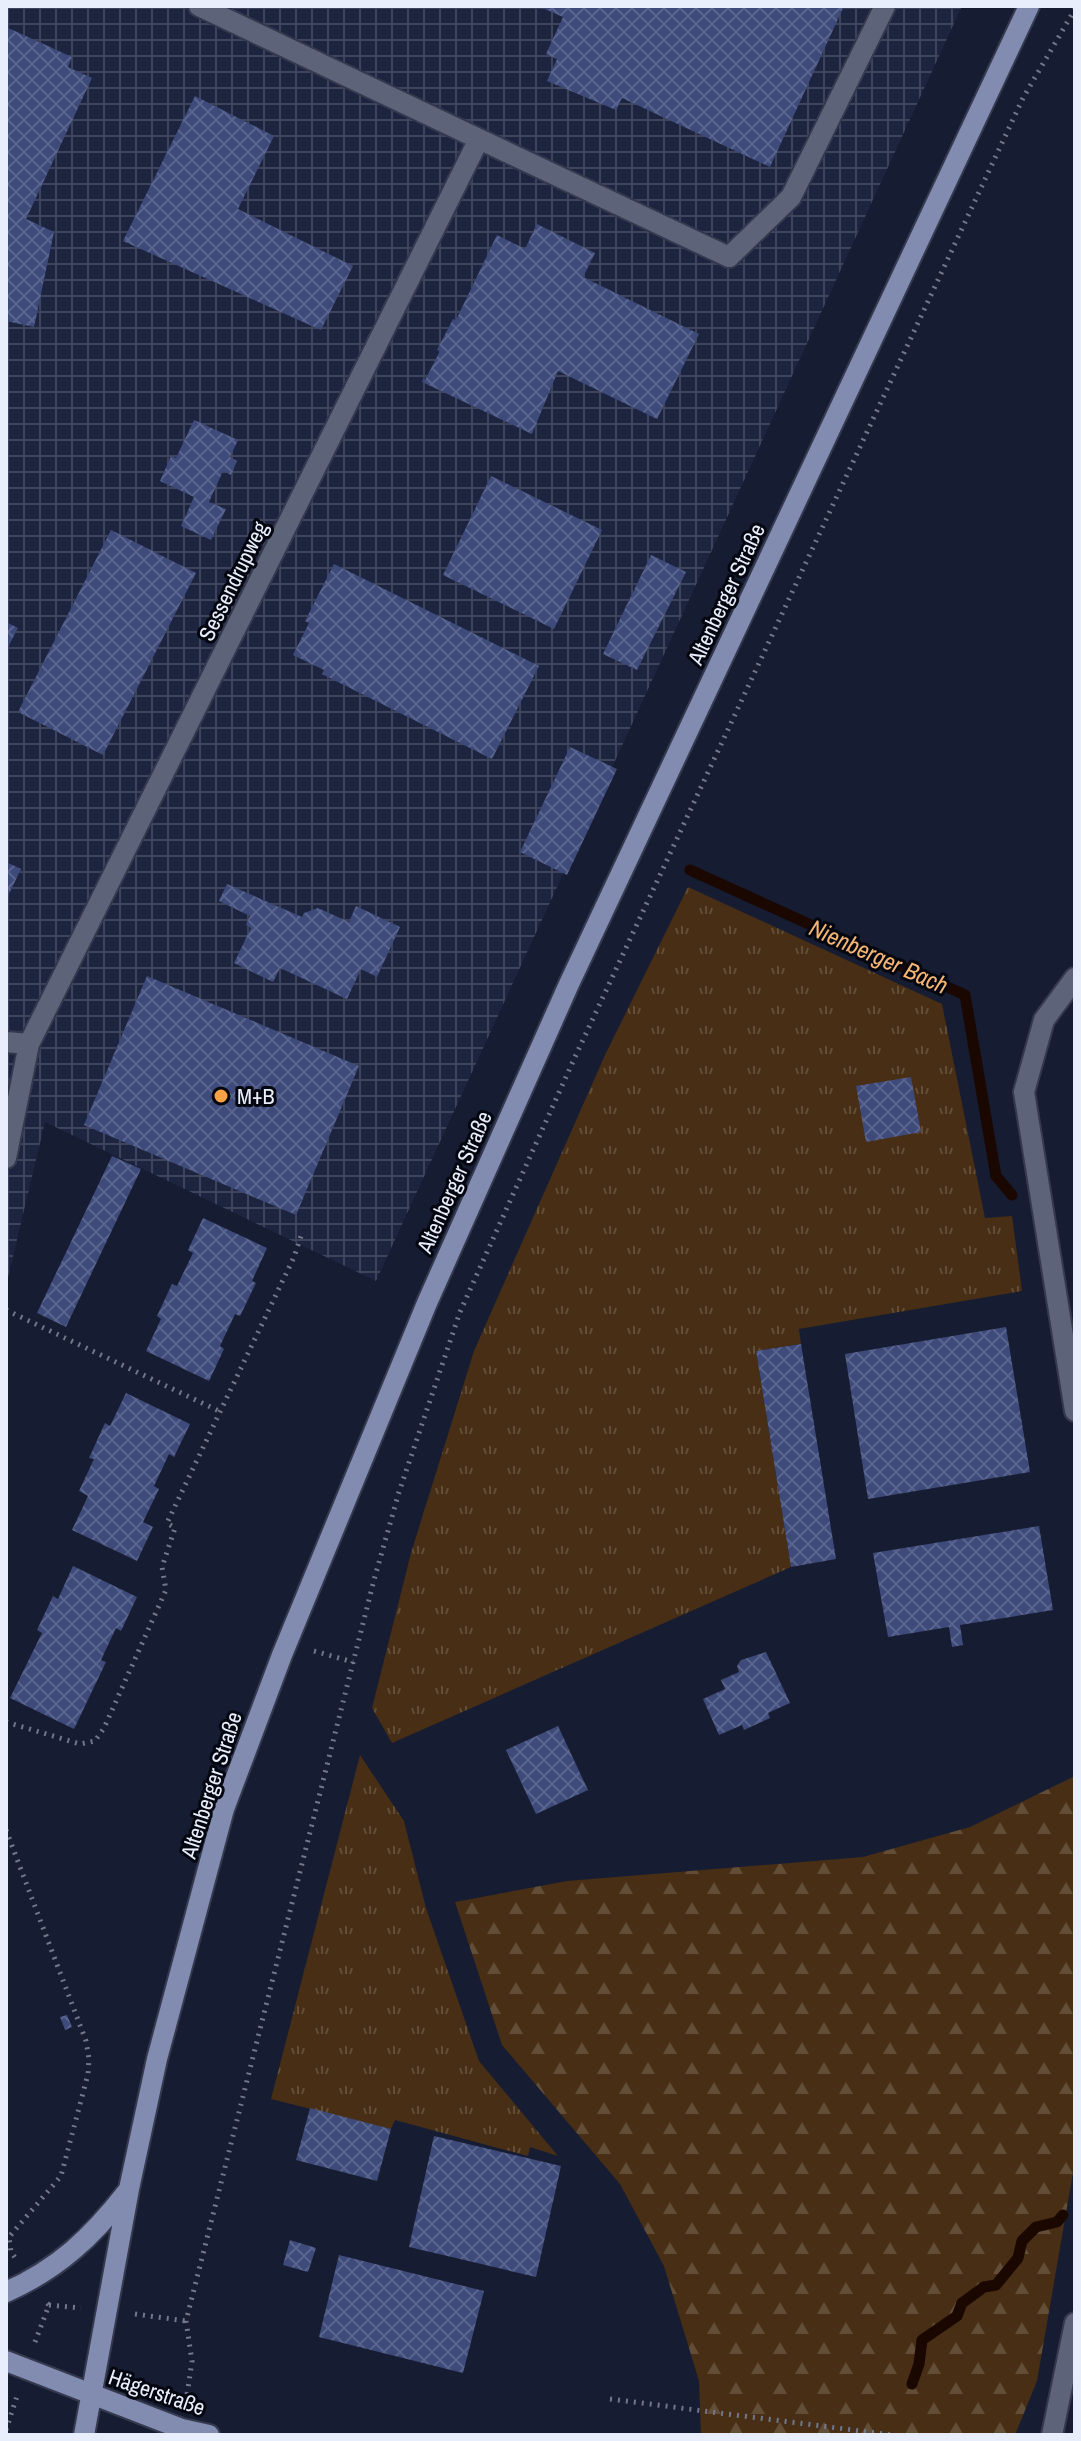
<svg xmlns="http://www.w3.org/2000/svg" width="1081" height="2441" viewBox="0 0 1081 2441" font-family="'Archivo Narrow',sans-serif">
<defs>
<pattern id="industrial-grid" width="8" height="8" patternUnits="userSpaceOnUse" patternTransform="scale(2)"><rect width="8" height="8" fill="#1d243f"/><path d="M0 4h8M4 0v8" fill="none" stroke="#3e445c"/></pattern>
<pattern id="grass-tufts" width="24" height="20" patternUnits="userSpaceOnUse" patternTransform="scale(2)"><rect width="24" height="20" fill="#472e14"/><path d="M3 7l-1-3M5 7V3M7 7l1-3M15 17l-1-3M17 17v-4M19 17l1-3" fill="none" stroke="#624d37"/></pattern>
<pattern id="forest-firs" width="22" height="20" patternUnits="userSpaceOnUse" patternTransform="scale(2)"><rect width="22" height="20" fill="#472e14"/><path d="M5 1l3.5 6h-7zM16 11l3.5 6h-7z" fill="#624d37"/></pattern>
<pattern id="building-cross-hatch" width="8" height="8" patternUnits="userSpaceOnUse" patternTransform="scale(2)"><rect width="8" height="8" fill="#3d4a7a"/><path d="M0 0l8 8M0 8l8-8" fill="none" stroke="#59648e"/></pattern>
</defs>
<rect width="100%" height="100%" fill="#161c31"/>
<path fill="url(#industrial-grid)" d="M6,6H962L376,1281L45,1122L6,1286Z"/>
<path fill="url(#grass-tufts)" d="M688,887L942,1004L985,1218L1012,1216L1022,1291L799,1329L801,1344L756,1351L791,1567L392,1743L372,1708L411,1553L474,1351L605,1055Z
M360,1755L404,1821L426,1908L479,2061L558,2156L530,2147L528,2156L395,2120L391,2129L271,2099Z"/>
<path fill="url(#forest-firs)" d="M1075,1776V2161L1037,2381L1015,2435H701L699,2381L664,2266L620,2184L502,2045L455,1902L567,1881L863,1857L970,1827Z"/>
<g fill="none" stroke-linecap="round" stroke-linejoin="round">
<path stroke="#1a0700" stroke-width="11" d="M690,870L965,995L996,1176L1012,1195
M912,2384L919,2364L922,2340L957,2316L962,2303L984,2287L996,2285L1018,2258L1022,2241L1036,2227L1057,2222L1063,2215"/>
</g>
<path fill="url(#building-cross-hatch)" d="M538,6H844L770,167L622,98L616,110L547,81L557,59L546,54L563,17Z
M6,27L72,57L68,67L92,78L26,219L54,232L34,327L6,321Z
M195,96L274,136L238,209L353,266L321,330L123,241Z
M537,224L595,253L583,277L699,334L657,419L558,371L532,434L422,382L423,379L425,380L440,351L437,350L453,319L456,320L497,235L525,249Z
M194,420L238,440L230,457L237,461L231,475L223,471L209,502L226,509L211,540L181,526L194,497L160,481L171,456L176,458Z
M491,476L602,530L554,629L443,575Z
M111,530L196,573L103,755L18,712Z
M651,555L686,572L637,670L603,654Z
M334,564L539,666L492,759L322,674L324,670L293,655L309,623L305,621Z
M6,622L18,628L6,651Z
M570,747L617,769L567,875L520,852Z
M6,862L21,869L6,900Z
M227,884L302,917L304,913L318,908L349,922L356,906L400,927L377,977L361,969L347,999L280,968L273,982L234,963L251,928L246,925L250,916L219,901Z
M147,976L359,1066L296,1215L84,1125Z
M911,1077L921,1132L866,1142L856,1086Z
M112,1156L141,1169L66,1327L37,1313Z
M203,1218L267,1248L252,1281L256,1283L240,1316L235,1314L220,1346L224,1349L209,1381L146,1351L161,1319L157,1316L172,1284L177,1286L193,1253L188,1250Z
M1006,1327L1030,1472L868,1499L845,1354Z
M801,1344L836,1559L791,1567L756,1351Z
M126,1393L190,1424L174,1457L169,1454L154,1486L159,1489L143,1522L153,1527L137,1561L72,1530L88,1496L79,1491L94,1459L89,1458L105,1423L110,1426Z
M1039,1526L1053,1610L960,1625L963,1645L952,1647L949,1627L888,1637L873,1553Z
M73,1566L137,1597L121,1631L116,1628L101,1660L106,1662L74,1729L10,1698L42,1633L37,1630L53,1596L58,1599Z
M766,1652L790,1703L768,1713L770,1718L744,1730L742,1725L719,1735L703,1699L725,1689L721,1680L739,1672L737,1666L741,1660Z
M558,1726L588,1790L536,1814L506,1750Z
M67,2015L72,2027L65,2030L60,2017Z
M310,2108L391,2129L377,2181L296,2160Z
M434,2136L561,2166L536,2277L409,2247Z
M290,2240L316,2248L308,2272L283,2265Z
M339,2255L484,2291L463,2373L319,2337Z"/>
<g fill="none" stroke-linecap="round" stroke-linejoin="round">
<defs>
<path id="lane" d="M729,257L791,197L885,6"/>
<path id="street" d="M199,6L479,139
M1075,978L1044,1020L1024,1092L1075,1411
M6,1042L29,1044L6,1158
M29,1044L479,139L729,257
M1052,2435L1075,2323"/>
<path id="secondary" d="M6,2292C58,2269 92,2237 127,2192
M6,2361L182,2429L209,2435
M84,2435L129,2189L157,2059L224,1809L282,1655L427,1303L569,984L1029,6"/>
</defs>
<use href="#lane" stroke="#34394e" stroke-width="24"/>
<use href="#street" stroke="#34394e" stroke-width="24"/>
<use href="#secondary" stroke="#34394e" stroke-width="24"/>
<path stroke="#72788a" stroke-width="5" stroke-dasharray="2 6" stroke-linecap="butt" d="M6,1310L219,1411
M314,1651L353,1662
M6,1722L80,1744L95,1741L104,1728L166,1590L162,1567L175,1528L167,1523L294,1257L301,1236
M6,1830L86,2041L89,2059L88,2074L61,2176L9,2237L11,2252L16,2259
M49,2305L81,2308
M135,2314L186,2321
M35,2342L49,2305L47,2303
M610,2399L892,2435
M186,2402L192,2361L186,2321L374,1580L399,1492L460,1312L575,1057L1023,98L1075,9
M6,2430L18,2393"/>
<use href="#lane" stroke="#5d647a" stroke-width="20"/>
<use href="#street" stroke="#5d647a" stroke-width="20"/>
<use href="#secondary" stroke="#818cb0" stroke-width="20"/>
</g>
<circle fill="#f5a246" stroke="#050710" stroke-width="3" cx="221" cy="1096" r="8"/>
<g text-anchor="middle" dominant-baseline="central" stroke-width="6" stroke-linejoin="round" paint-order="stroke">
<g font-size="22" fill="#e9eefd" stroke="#050710">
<text transform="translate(233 581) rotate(-64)">Sessendrupweg</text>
<text transform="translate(726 594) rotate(-65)">Altenberger Straße</text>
<text transform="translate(454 1182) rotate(-66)">Altenberger Straße</text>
<text transform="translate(211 1785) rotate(-72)">Altenberger Straße</text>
<text transform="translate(157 2392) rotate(19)">Hägerstraße</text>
</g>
<g font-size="22" fill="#e9eefd" stroke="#050710" text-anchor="start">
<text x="237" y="1096">M+B</text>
</g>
<g font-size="24" font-style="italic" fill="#f6b573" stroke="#050710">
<text transform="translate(879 956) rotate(24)">Nienberger Bach</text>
</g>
</g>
<rect width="1081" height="2441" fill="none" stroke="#e9eefd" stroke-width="16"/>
</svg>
